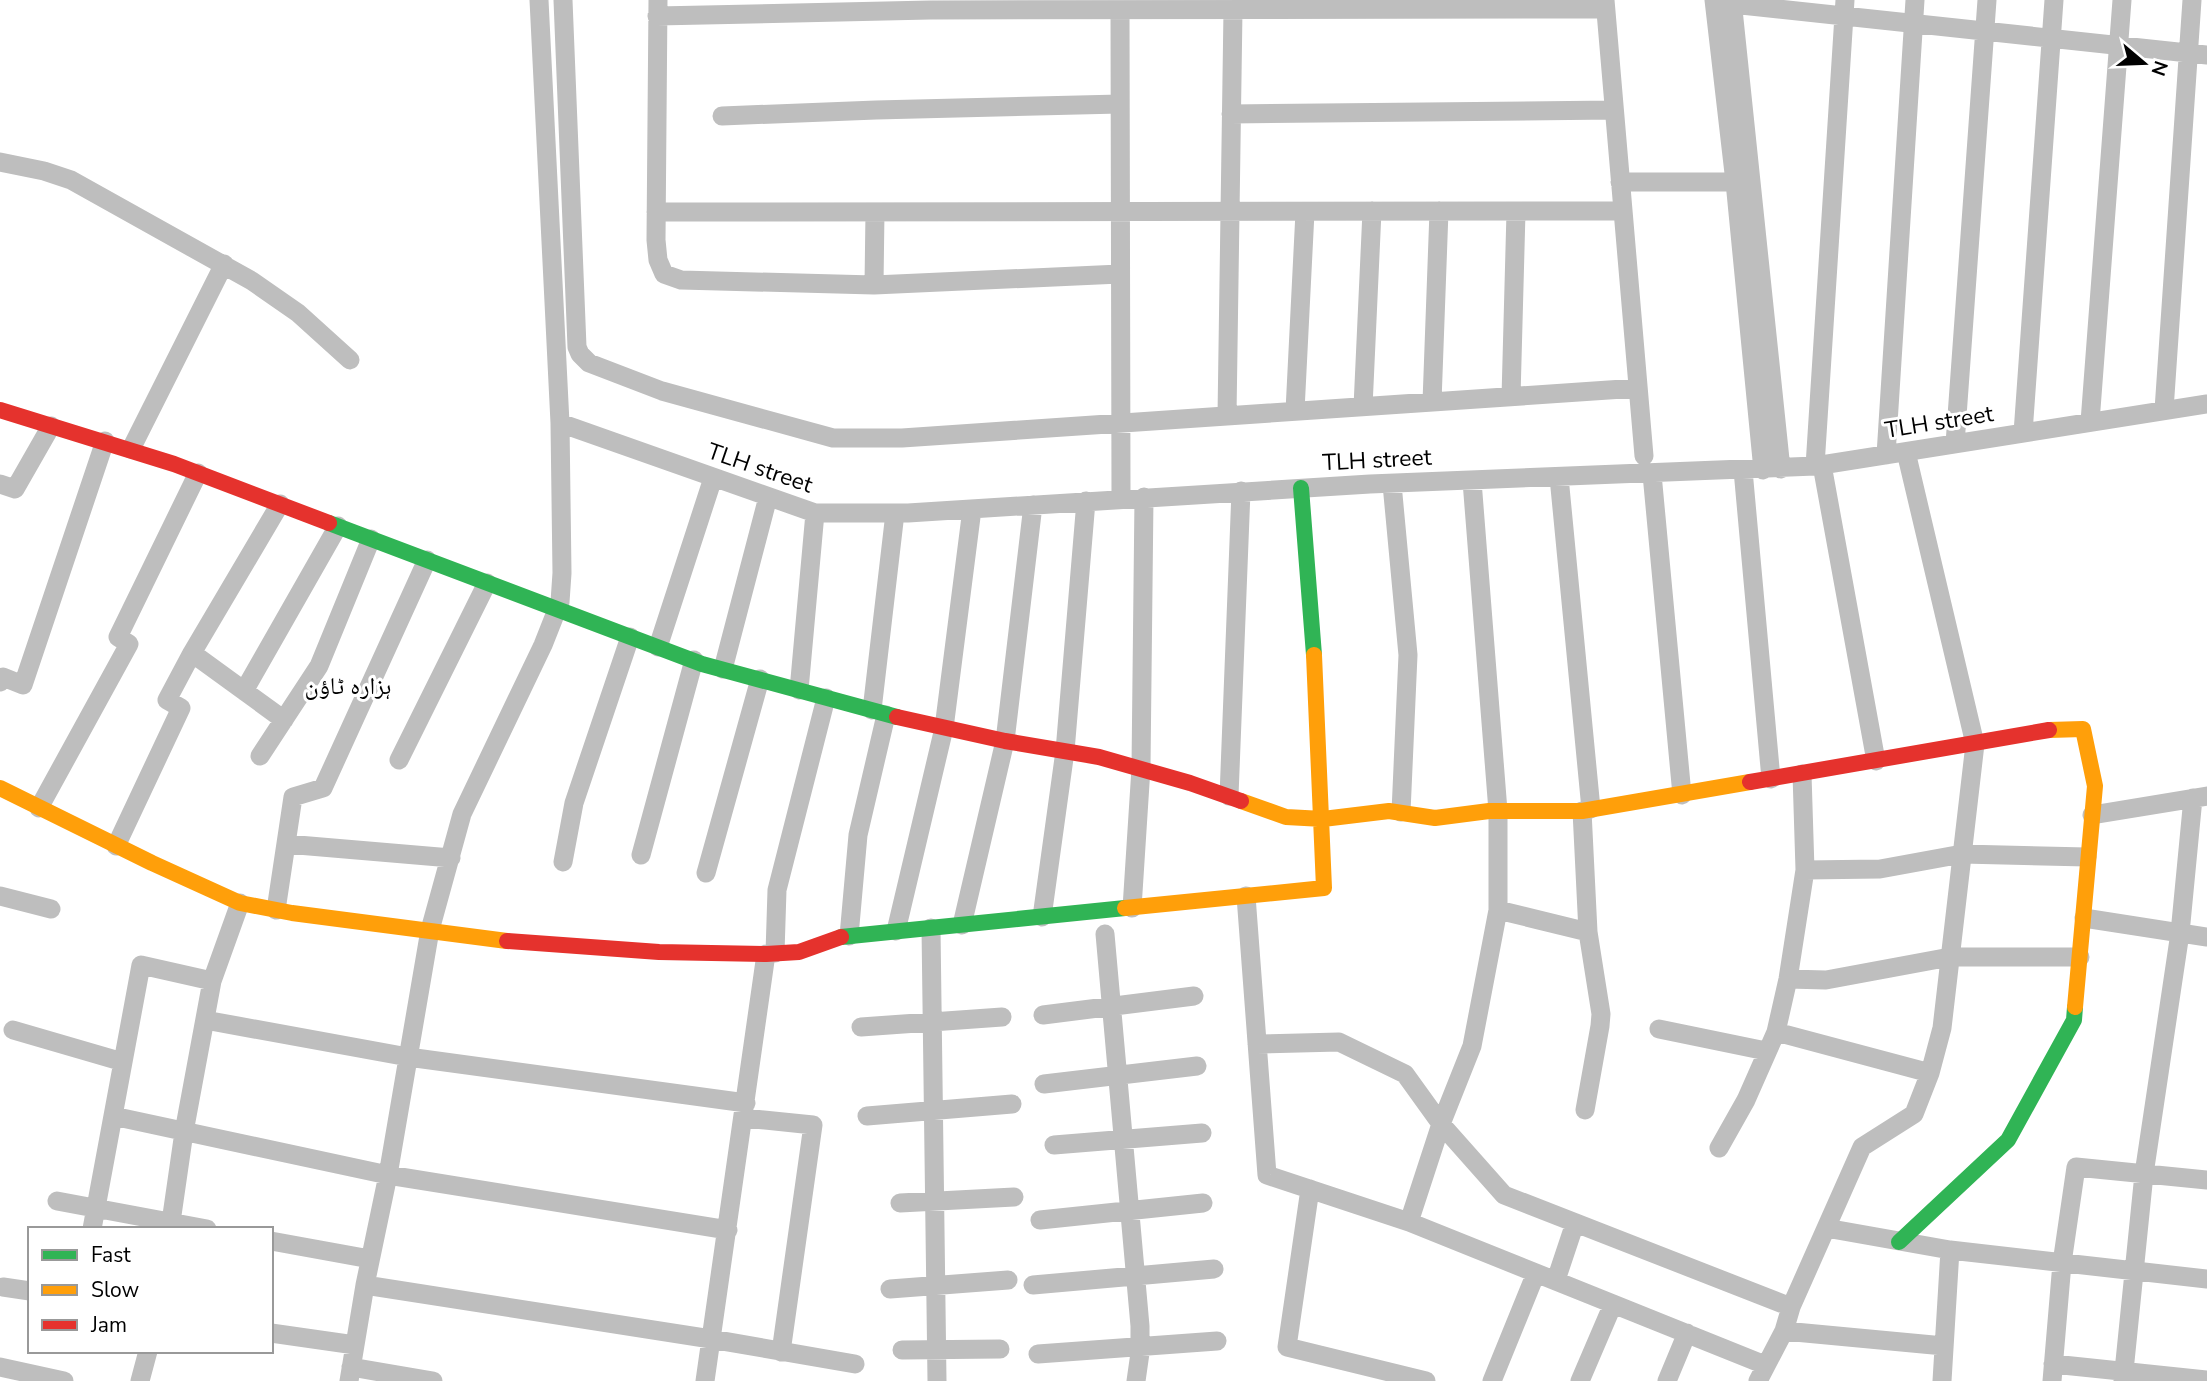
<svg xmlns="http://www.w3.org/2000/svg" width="2207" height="1381" viewBox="0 0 2207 1381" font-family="'Nunito Sans','Noto Naskh Arabic',sans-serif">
<rect width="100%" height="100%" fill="#fff"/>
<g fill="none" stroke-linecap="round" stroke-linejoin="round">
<path stroke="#bebebe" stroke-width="19" d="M563,0L577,347L580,354L589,363L662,391L833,438H902L1638,388
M658,0L656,240L658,260L664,274L681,280L874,285L1120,274
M1605,0L1644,456
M1714,0L1735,182L1763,470
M1732,0L1781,469
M1732,4L2207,55
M1120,10L1121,498
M657,16L930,10L1605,9
M1231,114L1614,110
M722,116L876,110L1120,104
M0,162L44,171L71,180L252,281L298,313L350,360
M1620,182H1735
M656,212L1623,211
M874,285L875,212
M1511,397L1516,212
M1432,402L1439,211
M1363,407L1372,211
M2164,410L2192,0
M1295,411L1305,212
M1227,416L1233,10
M2090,422L2122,0
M560,423L815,513H908L1370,484L1815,466L2207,404
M2023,433L2054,0
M1955,444L1987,0
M131,449L224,264
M1886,455L1915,0
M1822,465L1876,761
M1815,466L1845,0
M1743,470L1771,779
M1652,474L1682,795
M1559,477L1591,809
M0,484L15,489L51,426
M1392,484L1408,655L1401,812
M658,647L713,478
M192,653L284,720
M723,669L768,497
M0,682L3,677L23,685L105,441
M799,690L815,513
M244,691L338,526
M872,710L895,513
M260,756L319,666L371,539
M399,760L487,583
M1229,796L1241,491
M39,808L129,644L118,637L198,473
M1582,811L1588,932L1601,1014L1600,1026L1585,1110
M2092,815L2207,796
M286,844L451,858
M116,846L181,708L167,700L192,653L280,504
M641,855L694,660
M563,862L574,803L630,637
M1805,870L1880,869L1962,854L2087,857
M706,873L760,679
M0,896L51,909
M1246,896L1267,1175L1409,1222L1765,1365
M1132,908L1141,768L1144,497
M276,910L293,797L323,788L427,560
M1498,910L1588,932
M1042,917L1065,751L1086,501
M2084,918L2207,937
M962,925L1005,741L1033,505
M931,928L937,1381
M896,931L944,728L972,509
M1105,934L1140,1326V1353L1136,1381
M849,936L858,835L886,715
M775,953L777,890L826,698
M1788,979L1826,980L1950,957H2080
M1043,1015L1194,996
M205,1020L408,1057L746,1103
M861,1027L1002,1017
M1659,1029L1766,1051
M13,1030L123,1062
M1776,1032L1930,1073
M1257,1044L1339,1042L1405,1074L1441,1124L1504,1195L1791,1307
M1044,1084L1197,1066
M113,1116L388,1175L728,1230
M867,1116L1012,1104
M744,1118L813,1125L781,1352
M1054,1145L1202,1133
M1719,1148L1746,1100L1776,1032L1788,979L1805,870L1802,774
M1310,1189L1287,1347L1426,1381
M57,1201L207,1229
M900,1203L1014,1197
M1040,1220L1203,1203
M1409,1222L1441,1124L1472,1046L1498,910V811L1472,481
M1826,1228L1950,1250L2207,1279
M92,1229L141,965L212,981
M170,1229L184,1132L212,981L240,903
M271,1241L370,1259
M1556,1280L1575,1223
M365,1285L711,1339L855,1364
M1033,1285L1214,1269
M3,1287L30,1291
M890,1289L1008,1280
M1784,1331L1944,1346
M271,1333L355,1345
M902,1350L1000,1349
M1038,1354L1217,1341
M2053,1364L2207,1380
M0,1367L64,1381
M351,1367L433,1381
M140,1381L148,1351
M349,1381L365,1285L388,1175L430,930L462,814L543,645L560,602L562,573L560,423L539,0
M705,1381L766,954
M1492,1381L1536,1273
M1580,1381L1613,1304
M1667,1381L1687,1333
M1758,1381L1784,1331L1791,1307L1862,1147L1914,1114L1930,1073L1942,1028L1975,744L1906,452
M1942,1381L1950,1250
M2052,1381L2062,1263L2076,1167L2207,1180
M2123,1381L2144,1174L2180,933L2193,798"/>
<path stroke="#30b455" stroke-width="16" d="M1301,488L1314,655
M329,523L702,664L897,717
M841,937L1125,908
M1899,1242L2008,1140L2074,1020L2075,1007"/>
<path stroke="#ff9f0a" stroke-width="16" d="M2049,730L2083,729L2095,786L2075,1007
M0,788L152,863L240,903L292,913L507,941
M1241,801L1286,817L1323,819L1389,811L1435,818L1489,811H1582L1750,782
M1125,908L1324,888L1314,655"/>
<path stroke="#e5322d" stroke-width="16" d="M0,410L174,464L329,523
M897,717L1005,741L1099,757L1190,783L1241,801
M1750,782L2049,730
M507,941L659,952L766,954L799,952L841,937"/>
</g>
<g text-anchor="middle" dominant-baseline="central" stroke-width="6" stroke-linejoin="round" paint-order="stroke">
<g font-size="23" fill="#000" stroke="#fff">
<text transform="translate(1939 422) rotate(-9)">TLH street</text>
<text transform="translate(1377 460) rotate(-3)">TLH street</text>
<text transform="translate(760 468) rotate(19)">TLH street</text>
</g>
<g font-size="24" fill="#000" stroke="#fff">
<text x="348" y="686">ہزارہ ٹاؤن</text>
</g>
</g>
<rect x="28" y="1227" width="245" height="126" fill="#ffffff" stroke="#999999" stroke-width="2"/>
<rect x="42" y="1250" width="35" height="10" fill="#30b455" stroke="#999999" stroke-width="2"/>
<text x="91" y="1262" font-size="21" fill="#000000">Fast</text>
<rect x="42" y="1285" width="35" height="10" fill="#ff9f0a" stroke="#999999" stroke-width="2"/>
<text x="91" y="1297" font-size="21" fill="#000000">Slow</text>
<rect x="42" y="1320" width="35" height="10" fill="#e5322d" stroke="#999999" stroke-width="2"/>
<text x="91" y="1332" font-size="21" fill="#000000">Jam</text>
<g transform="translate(2144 63) rotate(109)" stroke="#ffffff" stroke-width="5" paint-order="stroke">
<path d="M0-5L12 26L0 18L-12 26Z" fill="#000000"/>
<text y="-10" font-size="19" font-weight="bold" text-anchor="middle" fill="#000000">N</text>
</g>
</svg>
